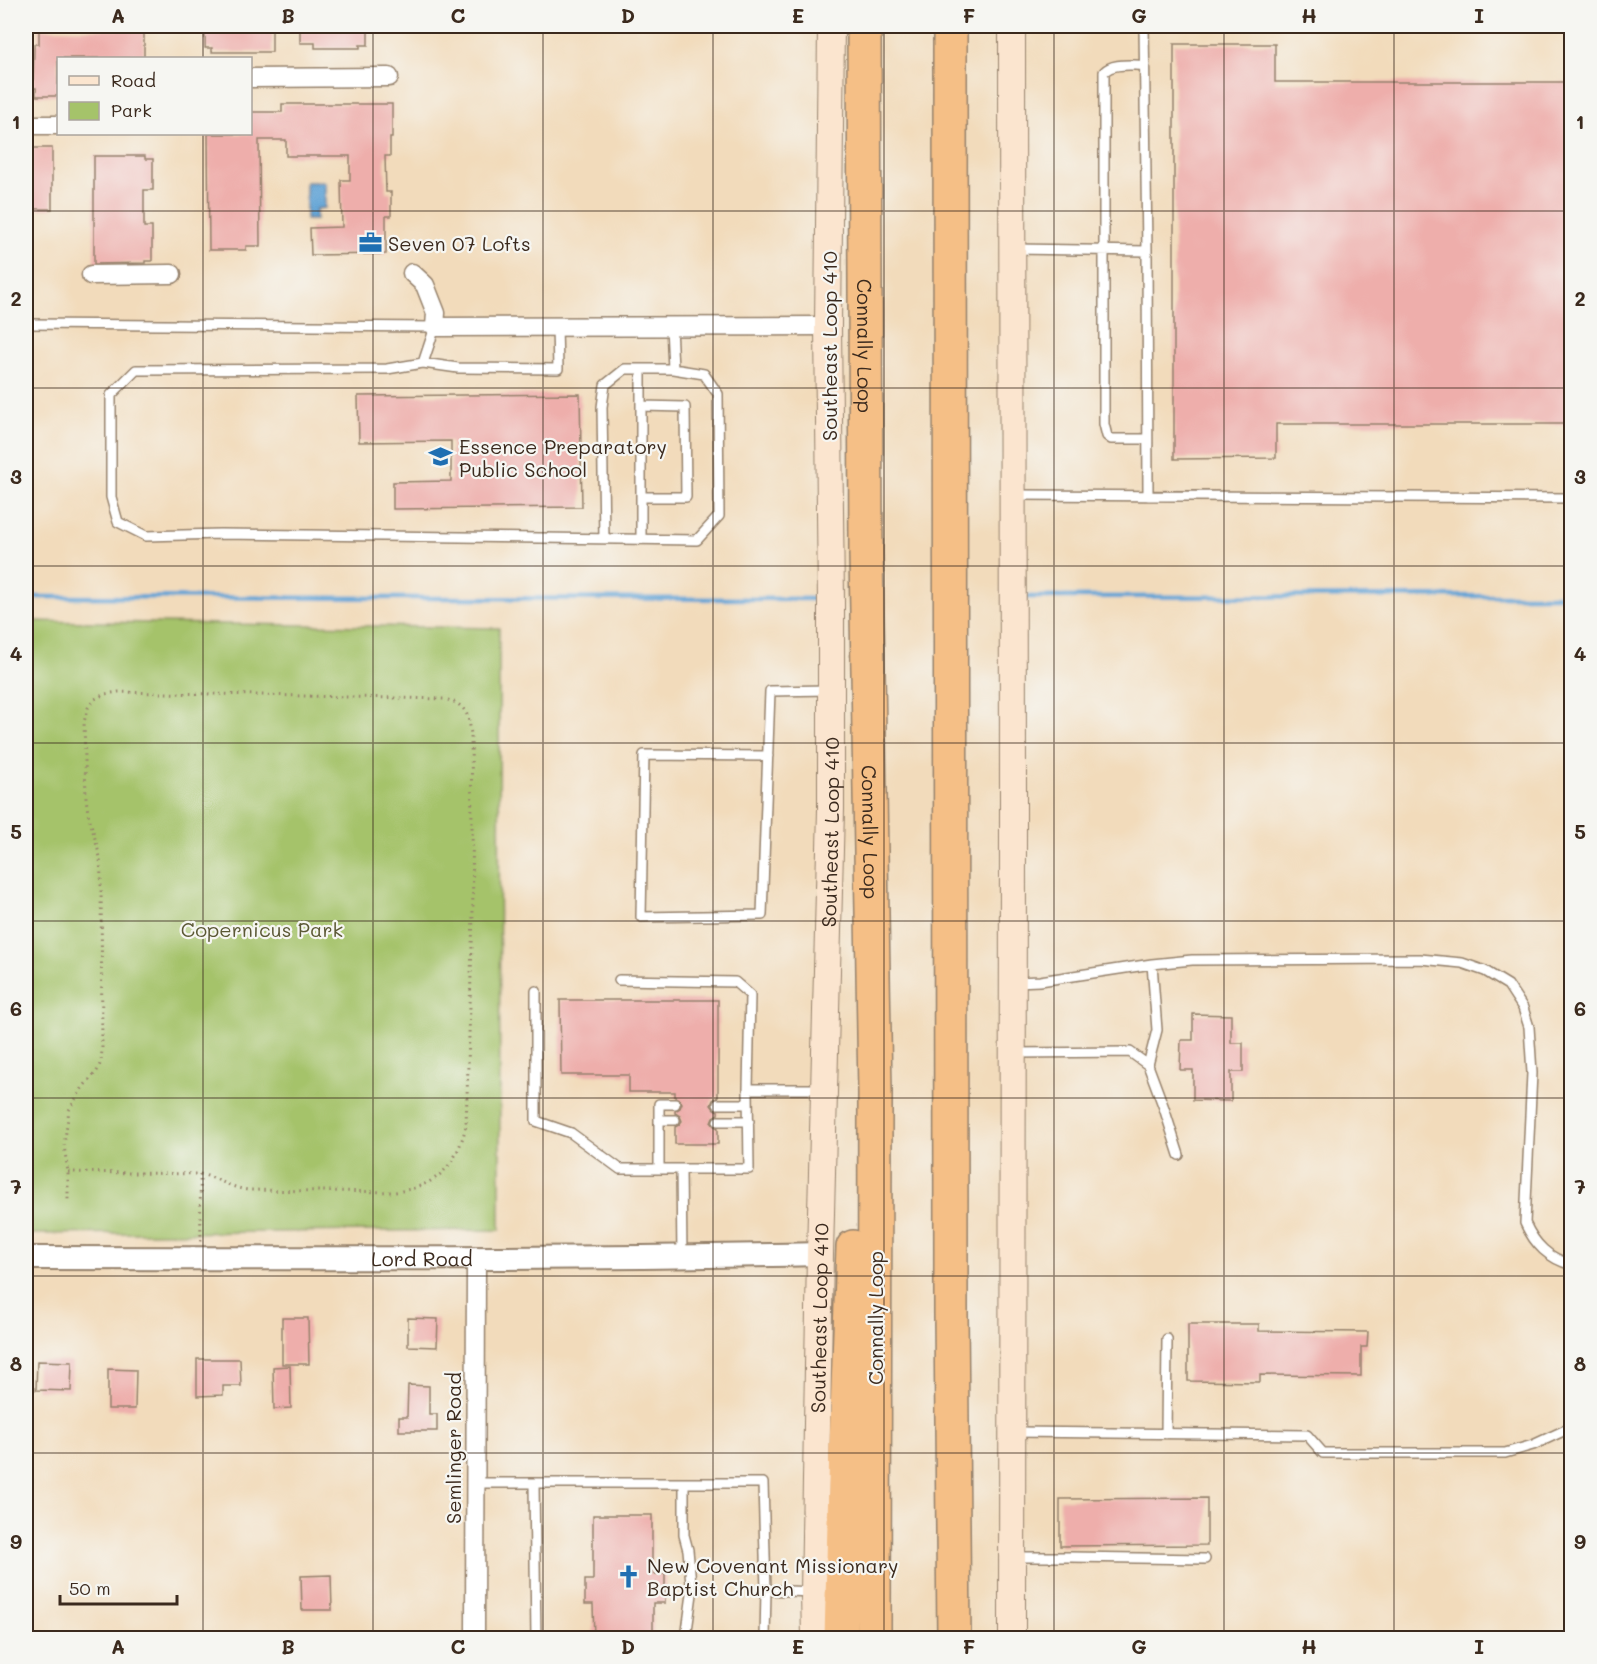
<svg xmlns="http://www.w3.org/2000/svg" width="1597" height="1664" viewBox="0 0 1597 1664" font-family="Mali,sans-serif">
<rect width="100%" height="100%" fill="#f6f6f2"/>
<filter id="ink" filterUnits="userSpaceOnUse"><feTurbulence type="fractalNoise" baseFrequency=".0167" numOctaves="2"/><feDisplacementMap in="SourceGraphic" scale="12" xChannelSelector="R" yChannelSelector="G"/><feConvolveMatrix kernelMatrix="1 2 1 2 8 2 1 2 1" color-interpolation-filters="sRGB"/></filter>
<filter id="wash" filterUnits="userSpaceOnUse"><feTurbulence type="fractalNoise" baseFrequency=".008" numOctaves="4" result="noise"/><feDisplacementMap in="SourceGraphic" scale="24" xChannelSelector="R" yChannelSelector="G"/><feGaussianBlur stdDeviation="1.35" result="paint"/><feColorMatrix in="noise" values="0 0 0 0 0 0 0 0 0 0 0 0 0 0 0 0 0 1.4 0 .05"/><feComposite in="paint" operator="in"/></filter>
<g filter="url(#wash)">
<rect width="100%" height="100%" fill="#f2dbbb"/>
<path fill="#a5c36a" stroke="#707644" stroke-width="1.5" d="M26,621L499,628L500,1230L26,1234Z"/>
<path fill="#61a3d5" stroke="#4e667a" stroke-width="1.5" d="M306,182H325V208L316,209V220H306Z"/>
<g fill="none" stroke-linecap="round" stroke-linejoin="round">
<path stroke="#61a3d5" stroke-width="4.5" d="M26,597L823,599
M1027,597L1572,596"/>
</g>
<g id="blocks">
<path fill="#eeaeab" d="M205,26H272V52H212V48H205Z
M300,26H368V45H360V48H315V43H300Z
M39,29L144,30V58H58V96H36V88H33L34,44H39Z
M1174,44H1275V82H1572V424H1276V458L1174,459Z
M282,104H392V138H390V156H385L386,192H391V216H386V254L311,255L310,228L342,227L341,180H350V156H286V140H259L260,246H246V250H209L208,134H250V112H282Z
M26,148H52V209H26Z
M94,156H145V159H153V190H144V227H152V261H145V263L94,264Z
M580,394L582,507L393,509V482L451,481V441L359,442L358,396Z
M560,1000H718V1097L713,1100L711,1105L714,1109L718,1111V1114L713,1117L711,1122L714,1126L718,1128V1144H675V1127L679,1125L682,1121L680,1116L675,1113V1111L680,1108L682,1103L679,1099L675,1097V1092H629V1075H561Z
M1193,1014L1231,1015V1043H1243V1072H1231V1101L1193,1100V1070H1180L1181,1040H1193Z
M282,1318H308L309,1364H282Z
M408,1318L438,1319L437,1347L408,1346Z
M1188,1324H1259V1331L1368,1332L1367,1347H1361V1376L1260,1375V1382L1188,1381Z
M197,1359H240L241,1386H223V1395L197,1396Z
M37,1361L72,1362L71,1391L36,1390Z
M290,1366L291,1408L274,1409L273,1367Z
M108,1369L136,1370L135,1409H108Z
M408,1385L429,1386V1414H437V1431H399V1417H407Z
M1207,1498V1545L1060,1546V1499Z
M593,1515H652V1574H665V1603H653V1638H594L593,1604H585V1580H593Z
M331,1575L332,1610H302L301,1576Z"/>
</g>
</g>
<g filter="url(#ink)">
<use href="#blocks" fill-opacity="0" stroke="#96826c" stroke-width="1.5"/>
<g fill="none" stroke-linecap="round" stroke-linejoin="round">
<defs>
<path id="service" d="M1144,26L1147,251L1148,496
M1145,65C1133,66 1113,62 1104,72V424L1107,436L1111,439H1147
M1015,249L1147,251
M26,324L435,327L423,363
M557,326L558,369L458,368L423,363L387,369L136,370L111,395V497L118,522L146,536L220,534L697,540L719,516L718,394L704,374L673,369L671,326
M641,406L685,407L686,497H641
M1015,495L1572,498
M604,539L602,407L605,385L625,369H673
M641,539V369
M768,756L644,755L641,917L762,915L770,691L829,690
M619,980L735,982L750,995L748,1089
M1015,982L1040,981L1152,964L1192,960L1420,959L1462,963L1485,971L1508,985L1523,1008L1529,1027L1532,1073L1525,1223C1535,1245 1548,1258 1572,1265
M536,991V1121L571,1133L620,1169H681
M1015,1053L1130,1052L1148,1065L1164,1108L1179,1155
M1148,1065L1157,1030L1152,964
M718,1104H748
M659,1120V1104H675
M718,1121H749
M659,1169V1120H675
M682,1257L681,1169H749L748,1089H822
M1014,1432L1307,1435L1323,1453H1505L1533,1445L1572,1427
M1166,1434L1167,1339
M475,1483H763L766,1590L812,1592
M534,1483L536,1638
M684,1483V1535L688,1550L692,1594L686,1638
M1014,1557H1070L1205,1559
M765,1638L766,1590"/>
<path id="minor" d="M250,78L389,77
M26,125H58
M412,273L425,285L436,313L435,327L828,326
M91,275L172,274
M475,1638L476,1258"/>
<g id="tertiary">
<path id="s1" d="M26,1258C290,1258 555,1260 820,1254"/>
</g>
<g id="secondary">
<path id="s2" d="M815,1638L814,1593L820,1254L831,809V603L828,326L831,26"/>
<path d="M1012,1638L1013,810L1012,26"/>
</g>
<g id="motorway">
<path id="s3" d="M864,26L866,552L875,1093L874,1638"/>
<path d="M950,26L951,1315L954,1638"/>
<path d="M841,1638L846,1446L853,1247"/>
</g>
</defs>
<use href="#service" stroke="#96826c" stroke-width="12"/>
<use href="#minor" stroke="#96826c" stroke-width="21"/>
<use href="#tertiary" stroke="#96826c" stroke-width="26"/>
<use href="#secondary" stroke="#96826c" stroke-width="28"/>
<use href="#motorway" stroke="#96826c" stroke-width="36"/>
<path stroke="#96826c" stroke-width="3" stroke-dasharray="1.5 4.5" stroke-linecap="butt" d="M68,1172L200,1174C218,1178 230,1188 249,1190L395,1192C437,1186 456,1167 466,1126L473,915L471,735C469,714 466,704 444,699L118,692L105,694L95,699L88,708L84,722L86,798L88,813L100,857L101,878L102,1050L101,1062L97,1071L83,1087L69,1110L64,1146L68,1172V1200
M200,1174L201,1242"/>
<use href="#service" stroke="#fff" stroke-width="9"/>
<use href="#minor" stroke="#fff" stroke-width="18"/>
<use href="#tertiary" stroke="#fff" stroke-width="22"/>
<use href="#secondary" stroke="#fbe5cf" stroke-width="26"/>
<use href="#motorway" stroke="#f5bf86" stroke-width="33"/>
</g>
</g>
<path fill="none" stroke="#3b2a1e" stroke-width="1.5" stroke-opacity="0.55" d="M203,26V58M373,26V1638M543,26V1638M713,26V1638M884,26V1638M1054,26V1638M1224,26V1638M1394,26V1638M203,134V1638M26,211H1572M26,388H1572M26,566H1572M26,743H1572M26,921H1572M26,1098H1572M26,1276H1572M26,1453H1572"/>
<defs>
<symbol id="office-bare" viewBox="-9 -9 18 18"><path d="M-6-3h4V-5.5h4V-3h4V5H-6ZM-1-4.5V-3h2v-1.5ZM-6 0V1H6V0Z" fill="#1f6fb2" stroke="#f6f6f2" stroke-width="2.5" paint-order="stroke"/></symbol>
<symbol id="school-bare" viewBox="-9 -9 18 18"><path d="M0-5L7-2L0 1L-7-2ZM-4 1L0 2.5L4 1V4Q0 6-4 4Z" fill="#1f6fb2" stroke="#f6f6f2" stroke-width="2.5" paint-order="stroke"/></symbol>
<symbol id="church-bare" viewBox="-9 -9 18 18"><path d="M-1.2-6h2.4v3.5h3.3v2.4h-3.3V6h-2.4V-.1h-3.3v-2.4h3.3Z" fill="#1f6fb2" stroke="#f6f6f2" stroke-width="2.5" paint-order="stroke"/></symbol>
</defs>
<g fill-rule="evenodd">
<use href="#office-bare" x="354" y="226" width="33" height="33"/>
<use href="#school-bare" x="424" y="440" width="33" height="33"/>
<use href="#church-bare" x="612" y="1560" width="33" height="33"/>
</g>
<g text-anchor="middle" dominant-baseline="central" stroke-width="4.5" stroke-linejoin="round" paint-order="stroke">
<g font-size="20" fill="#3b2a1e" stroke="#f6f6f2" text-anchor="start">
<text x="388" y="243">Seven 07 Lofts</text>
<text x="459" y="446">Essence Preparatory<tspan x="459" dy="23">Public School</tspan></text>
<text x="647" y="1565">New Covenant Missionary<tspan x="647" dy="23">Baptist Church</tspan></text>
</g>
<g font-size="20" fill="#3b2a1e" stroke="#f6f6f2">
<text transform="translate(829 346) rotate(-90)">Southeast Loop 410</text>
<text stroke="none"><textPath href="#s3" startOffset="320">Connally Loop</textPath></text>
<text stroke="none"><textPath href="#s2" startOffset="806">Southeast Loop 410</textPath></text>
<text stroke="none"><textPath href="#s3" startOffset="806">Connally Loop</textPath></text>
<text stroke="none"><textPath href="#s1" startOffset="396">Lord Road</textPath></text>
<text stroke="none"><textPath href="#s2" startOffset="320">Southeast Loop 410</textPath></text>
<text transform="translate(875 1318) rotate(-90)">Connally Loop</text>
<text transform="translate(453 1448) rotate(-90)">Semlinger Road</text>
</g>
<g font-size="20" fill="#5b5835" stroke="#f6f6f2">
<text x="262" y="929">Copernicus Park</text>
</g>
</g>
<rect width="1597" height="1664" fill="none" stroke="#f6f6f2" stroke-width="66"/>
<rect x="57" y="57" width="195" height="78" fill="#f6f6f2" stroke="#aba49d" stroke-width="1.5"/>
<rect x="69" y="76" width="30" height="9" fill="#fbe5cf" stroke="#aba49d" stroke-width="1.5"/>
<text x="111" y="87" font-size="18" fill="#3b2a1e">Road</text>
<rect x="69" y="102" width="30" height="18" fill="#a5c36a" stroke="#aba49d" stroke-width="1.5"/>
<text x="111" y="117" font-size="18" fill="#3b2a1e">Park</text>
<path d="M60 1595v9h117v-9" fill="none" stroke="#3b2a1e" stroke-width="3"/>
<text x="69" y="1595" font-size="18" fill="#3b2a1e" stroke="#f6f6f2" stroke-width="4.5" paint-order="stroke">50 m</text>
<rect x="33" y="33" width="1531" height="1598" fill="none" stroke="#3b2a1e" stroke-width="2"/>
<g font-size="20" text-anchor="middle" font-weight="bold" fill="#3b2a1e">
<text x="118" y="23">A</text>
<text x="288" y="23">B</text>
<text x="458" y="23">C</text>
<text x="628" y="23">D</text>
<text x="798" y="23">E</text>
<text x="969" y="23">F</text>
<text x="1139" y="23">G</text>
<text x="1309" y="23">H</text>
<text x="1479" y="23">I</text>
<text x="16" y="129">1</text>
<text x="1580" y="129">1</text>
<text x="16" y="306">2</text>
<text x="1580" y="306">2</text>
<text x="16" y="484">3</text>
<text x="1580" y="484">3</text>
<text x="16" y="661">4</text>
<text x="1580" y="661">4</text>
<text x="16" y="839">5</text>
<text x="1580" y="839">5</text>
<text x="16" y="1016">6</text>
<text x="1580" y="1016">6</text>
<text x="16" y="1194">7</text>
<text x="1580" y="1194">7</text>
<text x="16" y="1371">8</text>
<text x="1580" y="1371">8</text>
<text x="16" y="1549">9</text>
<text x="1580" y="1549">9</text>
<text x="118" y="1654">A</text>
<text x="288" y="1654">B</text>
<text x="458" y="1654">C</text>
<text x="628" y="1654">D</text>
<text x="798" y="1654">E</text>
<text x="969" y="1654">F</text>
<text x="1139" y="1654">G</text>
<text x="1309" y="1654">H</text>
<text x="1479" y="1654">I</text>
</g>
</svg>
